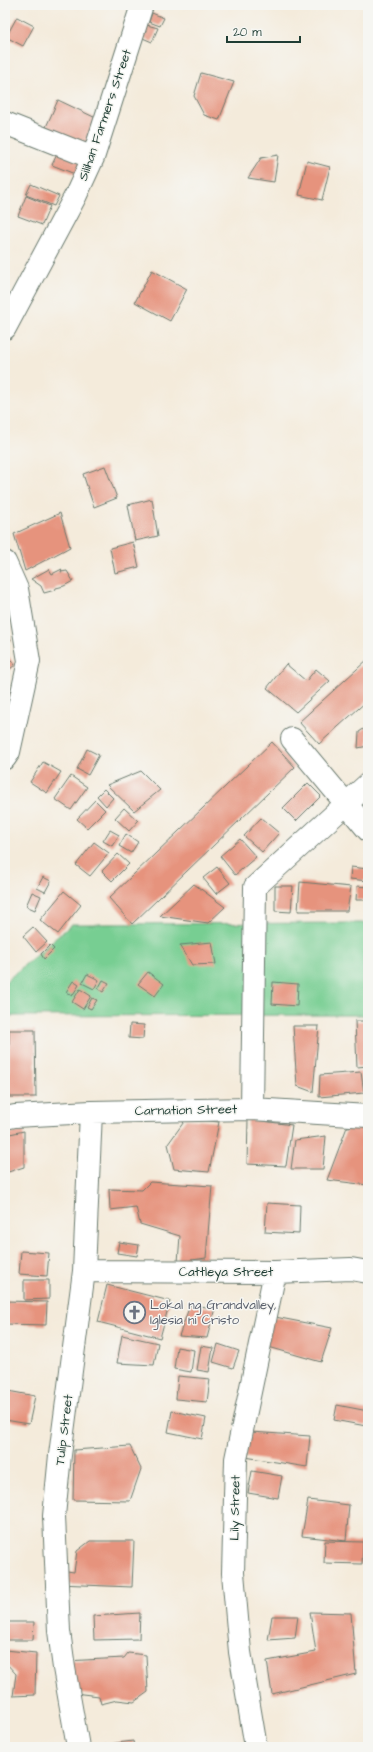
<svg xmlns="http://www.w3.org/2000/svg" width="373" height="1752" viewBox="0 0 373 1752" font-family="'Architects Daughter',sans-serif">
<rect width="100%" height="100%" fill="#f6f6f2"/>
<filter id="ink" filterUnits="userSpaceOnUse"><feTurbulence type="fractalNoise" baseFrequency=".025" numOctaves="2"/><feDisplacementMap in="SourceGraphic" scale="8" xChannelSelector="R" yChannelSelector="G"/><feConvolveMatrix kernelMatrix="1 2 1 2 8 2 1 2 1" color-interpolation-filters="sRGB"/></filter>
<filter id="wash" filterUnits="userSpaceOnUse"><feTurbulence type="fractalNoise" baseFrequency=".012" numOctaves="4" result="noise"/><feDisplacementMap in="SourceGraphic" scale="16" xChannelSelector="R" yChannelSelector="G"/><feGaussianBlur stdDeviation="0.9" result="paint"/><feColorMatrix in="noise" values="0 0 0 0 0 0 0 0 0 0 0 0 0 0 0 0 0 1.4 0 .05"/><feComposite in="paint" operator="in"/></filter>
<g filter="url(#wash)">
<rect width="100%" height="100%" fill="#f4ebdb"/>
<path fill="#77ce92" stroke="#4b8663" d="M368,923V1015L5,1016V982L72,924Z"/>
<g id="blocks">
<path fill="#e6937d" d="M152,13L164,18L160,26L149,22Z
M17,17L34,26L23,46L6,37Z
M143,24L158,28L152,42L138,36Z
M201,73L234,82L219,120L204,115L194,96Z
M58,100L98,119L86,145L46,127Z
M58,152L85,164L80,176L52,165Z
M278,155L274,182L248,178L261,158Z
M307,161L330,167L322,200L299,195Z
M31,184L59,196L54,206L26,195Z
M26,196L50,206L42,225L18,216Z
M152,270L187,289L170,321L135,302Z
M105,466L117,498L94,507L83,474Z
M152,499L158,536L135,541L128,505Z
M60,513L70,547L25,571L14,534Z
M133,542L139,567L115,573L110,548Z
M49,569L52,574L62,569L61,572L67,571L73,581L64,586L56,588L55,590L44,593L41,586L31,579Z
M13,599L20,612L6,620L5,604Z
M5,629L11,640L5,643Z
M5,652L15,665L5,673Z
M368,659V700L319,744L299,722Z
M286,664L306,681L316,669L330,681L296,712L267,688Z
M5,687L17,697L5,711Z
M368,726V746L358,748L359,732Z
M272,742L295,767L132,924L109,898Z
M87,749L99,755L88,775L77,769Z
M43,762L61,772L47,793L30,782Z
M141,771L160,790L134,811L107,785Z
M71,776L87,787L71,810L55,799Z
M308,783L321,796L296,821L283,808Z
M104,789L113,798L106,806L97,796Z
M95,800L105,810L87,828L77,819Z
M124,808L138,821L129,831L115,818Z
M261,818L279,833L262,852L244,836Z
M110,830L119,835L112,846L103,841Z
M126,834L138,842L131,853L119,846Z
M240,839L256,857L235,875L220,856Z
M94,842L109,853L90,876L76,865Z
M118,854L129,864L112,881L102,871Z
M217,867L230,883L216,894L203,878Z
M351,867L368,869V881L350,879Z
M43,877L51,881L45,892L37,888Z
M300,882L351,887L347,911H298Z
M194,884L225,907L208,923L160,916Z
M275,886H293L291,912L275,911Z
M357,886L368,887V900H356Z
M64,891L81,905L58,934L40,920Z
M32,892L41,896L35,910L26,906Z
M33,927L47,942L36,952L23,936Z
M212,942L216,964L192,965L180,945Z
M50,945L54,949L44,959L41,954Z
M148,972L164,984L155,996L138,984Z
M87,974L99,980L94,989L82,983Z
M103,980L109,983L103,992L98,989Z
M73,981L79,985L72,996L66,992Z
M273,982L298,984L297,1006L272,1004Z
M80,989L91,996L83,1009L72,1002Z
M92,998L97,1000L91,1009L87,1007Z
M355,1021H368V1066L357,1067Z
M130,1024L144,1025L143,1039L129,1038Z
M293,1026H319L313,1092L297,1086Z
M9,1030H35L36,1097H9Z
M361,1072L364,1093L319,1097L320,1075Z
M186,1119L219,1122L209,1172L174,1169L168,1144Z
M248,1119L292,1125L286,1166L247,1164Z
M368,1125V1185L327,1180L347,1127Z
M24,1131V1167L5,1173V1135Z
M326,1136L323,1169H291L295,1140Z
M150,1182L212,1186L206,1258L178,1262L180,1236L140,1224L136,1207L110,1210L109,1189L142,1190Z
M267,1203L300,1205L299,1234L265,1232Z
M119,1242L139,1245L137,1256L117,1253Z
M21,1251L49,1253L47,1276L19,1274Z
M24,1280H49V1299L24,1300Z
M107,1285L170,1301L160,1338L98,1322Z
M5,1301L47,1302L46,1325L5,1324Z
M190,1305L215,1308L207,1338L179,1336Z
M270,1316L332,1328L321,1362L265,1346Z
M122,1335L158,1343L154,1365L117,1363Z
M218,1344L239,1351L233,1368L213,1362Z
M201,1346L213,1348L209,1372L197,1370Z
M177,1347L194,1350L191,1372L174,1369Z
M178,1376L210,1379L207,1402L176,1399Z
M8,1391L35,1396L29,1424L5,1420V1406Z
M337,1405L368,1411L366,1426L334,1420Z
M172,1411L206,1418L202,1439L168,1432Z
M251,1432L310,1436L307,1467L245,1457Z
M130,1446L141,1469L130,1501L73,1500L74,1450Z
M252,1471L282,1476L278,1498L248,1493Z
M308,1500L349,1505L346,1541L302,1536Z
M90,1541H134L132,1587L58,1584L60,1570L74,1572L77,1551Z
M325,1541L363,1542L362,1564L324,1563Z
M310,1612L351,1613L356,1674L272,1694L267,1661L316,1652Z
M140,1613L139,1639L94,1640L93,1616Z
M272,1616H298L295,1638L268,1640Z
M5,1622H34L33,1640H5Z
M5,1650L36,1653L35,1695L13,1696L16,1674L5,1662Z
M128,1653L146,1655L148,1692L134,1702L117,1700L101,1704L99,1696L66,1692L65,1661L124,1658Z
M133,1741L134,1747H92V1746Z"/>
</g>
</g>
<g filter="url(#ink)">
<use href="#blocks" fill-opacity="0" stroke="#6a7a6e" stroke-width="1"/>
<g fill="none" stroke-linecap="round" stroke-linejoin="round">
<defs>
<path id="minor" d="M5,123L93,158
M5,328L76,195L93,158L142,5
M5,562L17,589L29,661L9,752L5,758
M292,739L368,830
M252,1109L255,887L368,784
M5,1118L15,1116L91,1112L252,1109L368,1116
M84,1271L275,1272L351,1269L368,1272
M78,1747L64,1668L59,1631L54,1516L60,1455L84,1271L91,1112
M256,1747L240,1652L233,1573L236,1459L275,1272"/>
</defs>
<use href="#minor" stroke="#6a7a6e" stroke-width="24"/>
<use href="#minor" stroke="#fff" stroke-width="22"/>
</g>
</g>
<defs>
<symbol id="church-ring" viewBox="-11 -11 22 22"><circle r="9.5" fill="#f6f6f2" stroke="#6b7280" stroke-width="1.5"/><path d="M-1.2-6h2.4v3.5h3.3v2.4h-3.3V6h-2.4V-.1h-3.3v-2.4h3.3Z" fill="#6b7280"/></symbol>
</defs>
<g fill-rule="evenodd">
<use href="#church-ring" x="122" y="1300" width="25" height="25"/>
</g>
<g text-anchor="middle" dominant-baseline="central" stroke-width="3" stroke-linejoin="round" paint-order="stroke">
<g font-size="13" fill="#1f3d34" stroke="#f6f6f2">
<text transform="translate(105 115) rotate(-71)">Silihan Farmers Street</text>
<text transform="translate(186 1110) rotate(-1)">Carnation Street</text>
<text x="226" y="1272">Cattleya Street</text>
<text transform="translate(64 1430) rotate(-83)">Tulip Street</text>
<text transform="translate(235 1508) rotate(-89)">Lily Street</text>
</g>
<g font-size="13" fill="#5b616d" stroke="#f6f6f2" text-anchor="start">
<text x="150" y="1305">Lokal ng Grandvalley,<tspan x="150" dy="15">Iglesia ni Cristo</tspan></text>
</g>
</g>
<rect width="373" height="1752" fill="none" stroke="#f6f6f2" stroke-width="20"/>
<path d="M227 36v6h73v-6" fill="none" stroke="#1f3d34" stroke-width="2"/>
<text x="233" y="36" font-size="12" fill="#1f3d34" stroke="#f6f6f2" stroke-width="3" paint-order="stroke">20 m</text>
</svg>
